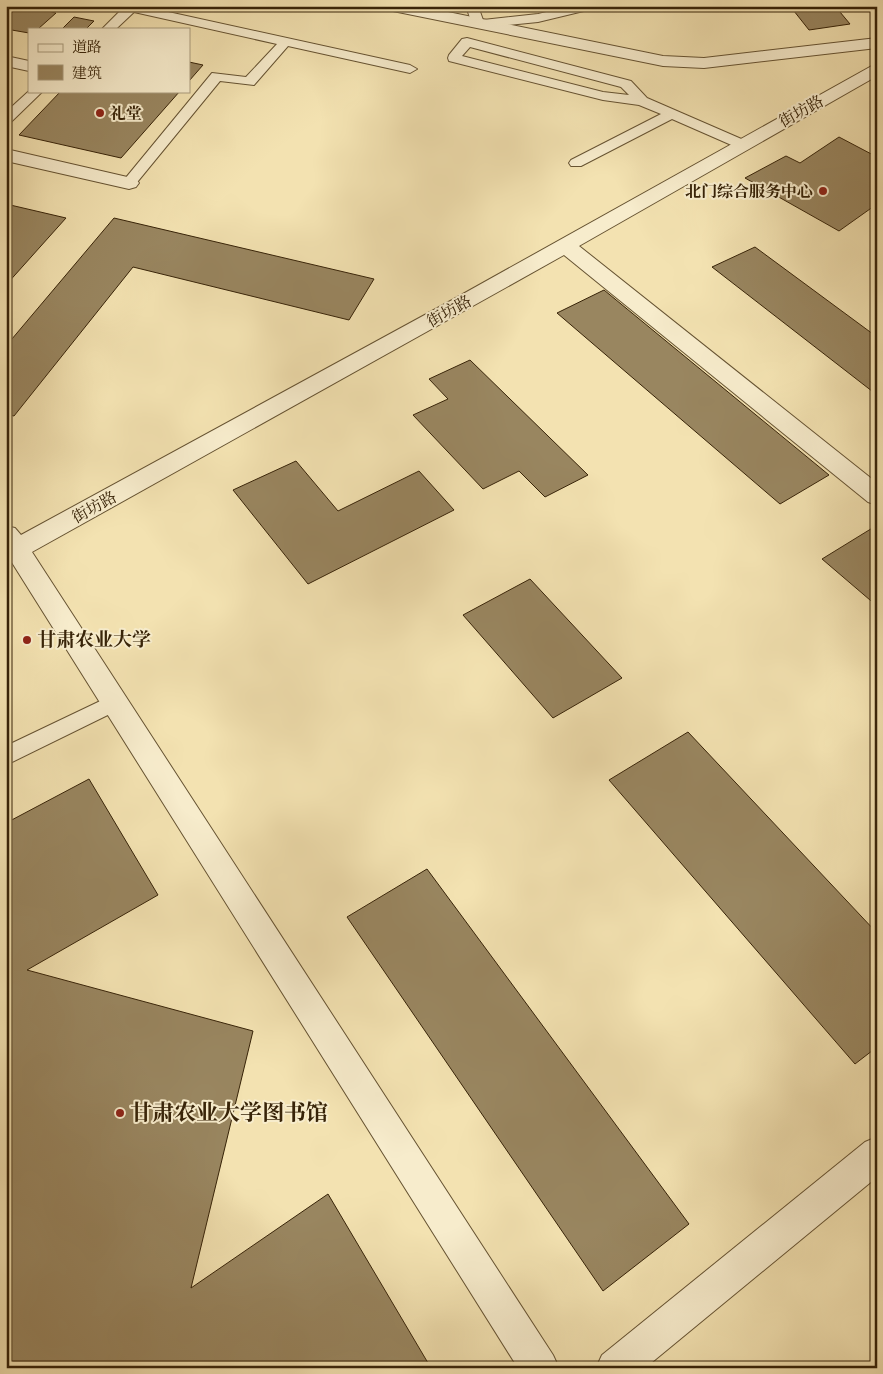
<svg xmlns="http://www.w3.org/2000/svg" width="883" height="1374" viewBox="0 0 883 1374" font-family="'IM FELL French Canon','Noto Serif SC',serif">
<rect width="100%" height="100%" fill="#f3e2b1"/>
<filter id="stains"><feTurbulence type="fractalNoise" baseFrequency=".004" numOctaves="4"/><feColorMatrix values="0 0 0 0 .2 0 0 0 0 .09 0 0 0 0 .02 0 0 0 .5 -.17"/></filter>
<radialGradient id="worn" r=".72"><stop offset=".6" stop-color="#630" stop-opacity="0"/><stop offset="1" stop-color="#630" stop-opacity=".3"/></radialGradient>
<path fill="#998660" stroke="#372308" d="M6,6H27L56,13L38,29H29V33L6,29Z
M790,6H835L850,24L809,30Z
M74,17L94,21L86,29H62Z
M189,62L203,65L189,81Z
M61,91H180L121,158L19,135Z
M839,137L877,157V204L839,231L745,178L786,156L800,163Z
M6,204L66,218L6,285Z
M114,218L374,279L349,320L133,267L14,416L6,414V346Z
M755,247L877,337V395L712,267Z
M604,290L829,475L780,504L557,313Z
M470,360L588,475L545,497L519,471L483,489L413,415L448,399L429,379Z
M296,461L338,511L419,471L454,510L308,584L233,490Z
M874,527L877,530V606L822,559Z
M530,579L622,678L553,718L463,615Z
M688,732L877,933V1047L855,1064L609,780Z
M89,779L158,895L27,970L253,1031L191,1288L328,1194L431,1368H6V823Z
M427,869L689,1224L603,1291L347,917Z"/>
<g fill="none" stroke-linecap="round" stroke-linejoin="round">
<defs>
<path id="service" d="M117,6H141L410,65L417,69L410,73L288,46L254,85L220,81L134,186H124L122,183L124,180L212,73L246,77L277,44L134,12L116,29H102L122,9Z
M466,6H478L483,20L538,14L571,6H594L592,9L538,22L478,28L472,24Z
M467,38L631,81L647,98L746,141L748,144L746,147H736L672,119L581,166H571L569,163L571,160L661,114L639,105L603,100L449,61L448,58L449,55L462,39ZM470,47L621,87L629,95L603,92L462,56Z
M29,91H43L11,122L6,123V112Z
M115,694L122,696L125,702L122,708L6,765V746Z"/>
<path id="pedestrian" d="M6,56L29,61V71L6,66Z
M6,149L136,179L139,183L136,187L129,189L6,161Z"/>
<path id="minor" d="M385,6H419L663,56L704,58L877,38V48L704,68L663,66L393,11Z
M877,63V76L579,246L877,483V505L868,502L564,255L32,552L553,1355L559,1368H518L6,553V526L15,528L21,535L454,299Z
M877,1137V1177L645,1368H596L602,1355L865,1142Z"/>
</defs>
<use href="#service" stroke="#665332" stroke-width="2"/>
<use href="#pedestrian" stroke="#665332" stroke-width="2"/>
<use href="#minor" stroke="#665332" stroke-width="2"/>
<use href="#service" fill="#f7eccc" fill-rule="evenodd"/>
<use href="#pedestrian" fill="#f7eccc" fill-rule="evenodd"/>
<use href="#minor" fill="#f7eccc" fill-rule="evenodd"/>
</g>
<g fill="#8f2418" stroke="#f7eccc" stroke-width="2">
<circle cx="100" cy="113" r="5"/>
<circle cx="823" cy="191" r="5"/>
<circle cx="27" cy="640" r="5"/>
<circle cx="120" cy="1113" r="5"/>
</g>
<g text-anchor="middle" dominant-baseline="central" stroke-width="4" stroke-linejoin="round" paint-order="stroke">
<g font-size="16" fill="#372308" stroke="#f7eccc">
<text transform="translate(801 111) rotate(-29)">街坊路</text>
<text transform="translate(449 311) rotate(-29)">街坊路</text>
<text transform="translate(94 507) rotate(-29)">街坊路</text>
</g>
<g font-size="16" font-weight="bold" fill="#372308" stroke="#f7eccc" text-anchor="start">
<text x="110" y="113">礼堂</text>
<text x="813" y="191" text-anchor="end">北门综合服务中心</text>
</g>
<g font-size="19" font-weight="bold" fill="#372308" stroke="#f7eccc" text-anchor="start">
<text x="37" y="640">甘肃农业大学</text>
</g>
<g font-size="22" font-weight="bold" fill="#372308" stroke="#f7eccc" text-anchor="start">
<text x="130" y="1113">甘肃农业大学图书馆</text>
</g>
</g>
<rect width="883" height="1374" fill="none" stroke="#f3e2b1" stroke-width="25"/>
<rect x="8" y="8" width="868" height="1359" fill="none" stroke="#372308" stroke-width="2.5"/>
<rect x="12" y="12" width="858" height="1349" fill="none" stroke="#372308"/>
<rect x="28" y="28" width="162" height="65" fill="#f7eccc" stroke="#aa9c7e"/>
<rect x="38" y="44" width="25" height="8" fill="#f7eccc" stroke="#aa9c7e"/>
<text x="72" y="52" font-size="15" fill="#372308">道路</text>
<rect x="38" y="65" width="25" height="15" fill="#998660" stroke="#aa9c7e"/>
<text x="72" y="78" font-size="15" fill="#372308">建筑</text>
<rect width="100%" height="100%" filter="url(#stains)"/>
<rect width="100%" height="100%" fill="url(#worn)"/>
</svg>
